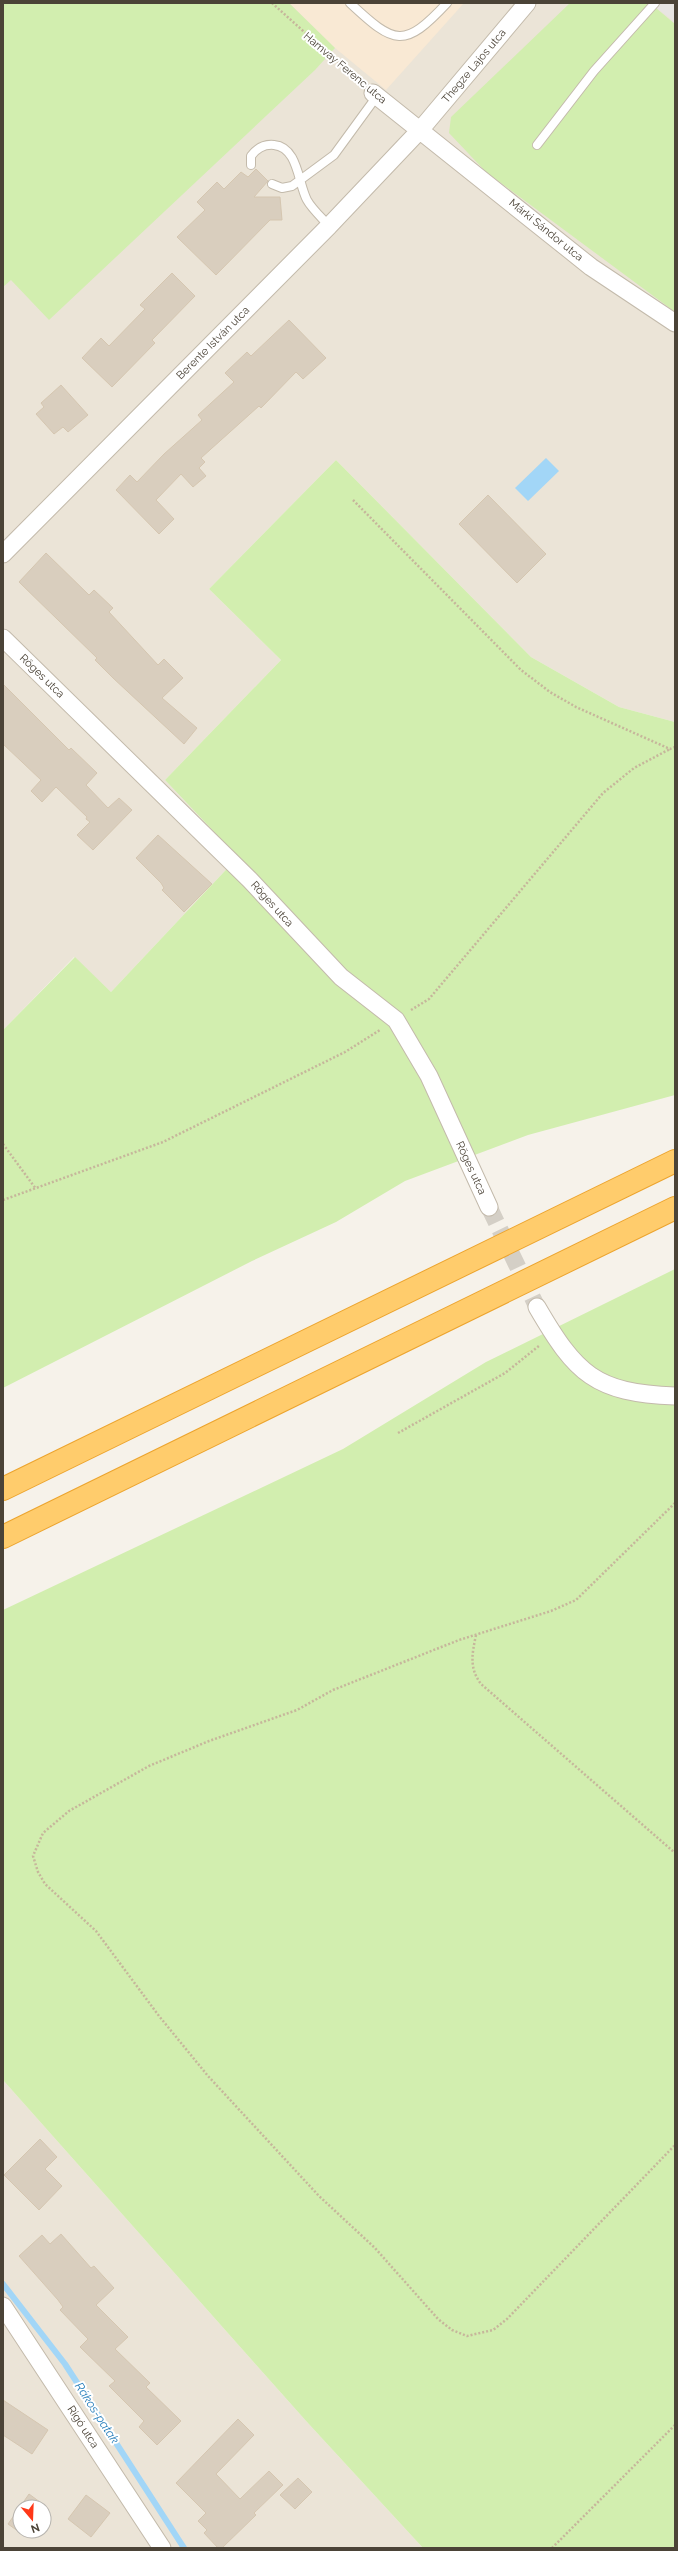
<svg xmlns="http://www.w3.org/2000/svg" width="678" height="2551" viewBox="0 0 678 2551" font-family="Raleway,sans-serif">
<rect width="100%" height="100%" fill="#f6f2ea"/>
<path fill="#ebe4d7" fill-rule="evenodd" d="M3,3H675V722L619,707L531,657L336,460L209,589L281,660L165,780L238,857L111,992L74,957L3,1030Z
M3,2080L307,2422L423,2548H3ZM20,2507H44V2531H20Z"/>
<path fill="#f9e9d4" d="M289,3H464L386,90L335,48Z"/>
<path fill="#d2eeaf" d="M3,3H289L335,48L315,70L49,320L11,280L3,287Z
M570,3H650L675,24V312L486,172L449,133L451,117Z
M336,460L531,657L619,707L675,722V1095L528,1135L405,1181L336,1222L252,1261L3,1388V1030L75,957L111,992L238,857L165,780L281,660L209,589Z
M675,1269V2548H423L307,2422L3,2080V1610L343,1449L486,1362Z"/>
<path fill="#e8e5e2" d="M650,3H675V24L671,19Z"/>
<path fill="#a2d6f7" d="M546,458L559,471L528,501L515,488Z"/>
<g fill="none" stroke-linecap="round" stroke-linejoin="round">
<path stroke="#a2d6f7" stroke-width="6" d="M3,2284L65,2364L184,2548"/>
</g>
<path fill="#d9cebe" stroke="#d5c6b0" d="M256,169L268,181L254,197H280L282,220H270L216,275L177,237L205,210L197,202L217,182L224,189L241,172L248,177Z
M172,273L195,296L152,340L155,343L112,387L82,358L101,338L109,346L145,309L140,305Z
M289,320L326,358L303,379L296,372L261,408L259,406L201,458L205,462L199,468L206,476L193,487L181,474L156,500L174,519L159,534L116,490L130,475L137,482L164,454L202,420L198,415L234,382L225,373L247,352L251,356Z
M61,385L88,415L68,432L63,427L54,434L36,414L44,407L41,403Z
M488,495L546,554L517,583L459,524Z
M46,553L89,595L94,590L113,608L109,612L158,665L164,659L183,678L162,698L197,728L184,744L113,678L95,660L97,658L19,582Z
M3,684L69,750L71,748L97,773L86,785L108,808L119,798L132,810L93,850L77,835L90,822L86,819L87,817L56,787L42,802L31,791L41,780L3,744Z
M158,835L212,884L184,912L162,890L164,888L161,883L136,858Z
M40,2139L57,2157L45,2169L62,2186L39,2210L4,2175Z
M61,2234L91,2268L94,2266L114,2288L96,2305L128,2337L115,2349L150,2383L146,2387L181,2421L157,2445L139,2427L144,2421L109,2386L115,2381L80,2347L88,2339L60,2310L63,2307L58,2300L19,2256L42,2235L50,2244Z
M3,2400L48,2430L32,2454L3,2435Z
M238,2419L254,2435L216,2474L240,2499L269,2471L283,2485L254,2513L256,2515L222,2548H218L204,2533L207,2530L198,2521L206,2513L176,2483Z
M298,2478L312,2492L295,2509L280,2495Z
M29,2494L44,2505L42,2507H20Z
M86,2495L110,2513L91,2537L68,2519Z
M20,2507V2531H25L22,2534L8,2524Z"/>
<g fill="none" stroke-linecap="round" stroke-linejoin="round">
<path stroke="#d4cfc6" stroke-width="17" stroke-dasharray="17 8" stroke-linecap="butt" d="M489,1207L537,1307"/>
<defs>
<path id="lane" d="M350,3C395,45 404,49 447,3
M537,145L594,71L655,3
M251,165V156C257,148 264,144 274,145C298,147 298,183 307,200C312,209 322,218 329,226
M272,184L282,188L292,186L334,155L377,96"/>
<path id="street" d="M373,93L591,267L675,323
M3,554L329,226L421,129L527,3
M3,638L250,880L341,977L396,1020L429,1076L489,1207
M537,1307C576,1374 595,1393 675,1396
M3,2306L162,2548"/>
<path id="highway" d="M3,1489L675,1161
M3,1537L675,1208"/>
</defs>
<use href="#lane" stroke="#c3baab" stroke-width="10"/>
<use href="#street" stroke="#c3baab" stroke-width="19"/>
<use href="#highway" stroke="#eca42e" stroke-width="24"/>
<path stroke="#c6b69b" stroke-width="2.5" stroke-dasharray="2 2" stroke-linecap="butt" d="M272,3L360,82
M353,500L521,670L550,692L576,707L670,749L675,747
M411,1010L429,999L603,793L634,768L670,749
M3,1144L36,1189
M3,1200L163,1142L345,1052L380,1030
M398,1433L505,1373L540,1345
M675,1503L576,1600L551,1611L459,1640L333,1690L297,1710L209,1741L149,1766L69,1811L43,1833L33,1856L38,1872L45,1884L96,1931L159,2016L208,2076L319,2196L375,2248L438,2319L452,2330L467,2336L493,2330L507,2319L675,2145
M476,1635C472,1654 469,1668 481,1684L675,1853
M552,2548L675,2425"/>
<use href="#lane" stroke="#fff" stroke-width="8"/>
<use href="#street" stroke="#fff" stroke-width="17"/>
<use href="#highway" stroke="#ffcc6c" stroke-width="22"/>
</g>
<g text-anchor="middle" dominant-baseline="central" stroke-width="4" stroke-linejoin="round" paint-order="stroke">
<g font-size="11" fill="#4b4337" stroke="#fff">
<text transform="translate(474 66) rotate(-50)">Thegze Lajos utca</text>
<text transform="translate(345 68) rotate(40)">Hamvay Ferenc utca</text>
<text transform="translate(546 230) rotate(39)">Márki Sándor utca</text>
<text transform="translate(213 343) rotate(-45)">Berente István utca</text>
<text transform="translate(42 676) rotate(44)">Röges utca</text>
<text transform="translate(272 904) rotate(48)">Röges utca</text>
<text transform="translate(471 1168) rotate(65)">Röges utca</text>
<text transform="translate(83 2427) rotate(57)">Rigó utca</text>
</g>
<g font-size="12" font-style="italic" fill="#237cba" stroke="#fff">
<text transform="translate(97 2413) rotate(57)">Rákos-patak</text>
</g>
</g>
<rect width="678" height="2551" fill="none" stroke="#4b4337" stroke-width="8"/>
<g transform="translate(32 2519) rotate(161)"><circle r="19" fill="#ffffff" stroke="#b7b4af"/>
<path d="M0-3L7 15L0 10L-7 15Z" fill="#ff3818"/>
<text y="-6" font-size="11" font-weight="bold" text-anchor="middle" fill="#4b4337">N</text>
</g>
</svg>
